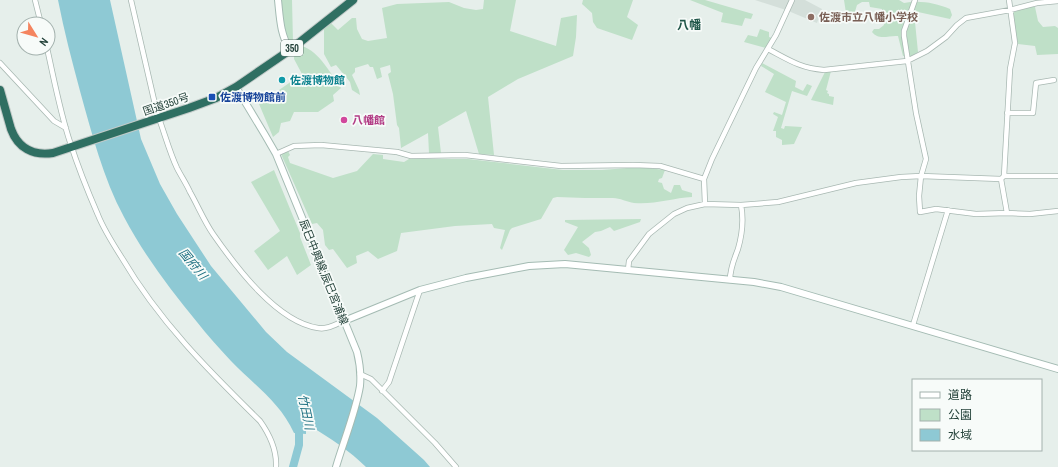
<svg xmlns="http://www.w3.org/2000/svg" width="1058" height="467" viewBox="0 0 1058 467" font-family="'Archivo Narrow','Noto Sans JP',sans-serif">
<rect width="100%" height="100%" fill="#e6efeb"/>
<path fill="#d4dfda" d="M755,0H805L822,9L817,23L786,10Z"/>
<path fill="#bfe0c8" d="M281,0H292L293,42L290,41L286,37Z
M484,0H516L510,31L556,46L561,18L577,15L576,37L573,56L518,79L488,97L494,155L479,154L466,111L438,127L441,153H429L428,133L401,148L399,128L397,125L393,94L388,74L391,72L390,65L380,68L382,77L377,79L373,67H370L368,64L355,68V72L352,75L359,90L360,95L352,90L350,82L336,65L331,67L324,54V29L331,23L338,30L352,18H356L357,29L362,39L368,41L387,38L382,8L397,4L449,2L464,8L476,10L483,9Z
M583,0H633L627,17L638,25L632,40L597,28L593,22L592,13L582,4Z
M690,0H705L753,14L751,19L745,18L742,26L721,22L723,13Z
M844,0H899L904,3C920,0 935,3 950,9L952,15L950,19L918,12L915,22L918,52L912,56H903L898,36C889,35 879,41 872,32L874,29H879L884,25L882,9L870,7L869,2H862L857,5L854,15H850L846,13Z
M1032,6L1035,7L1038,21L1043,27L1055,26L1058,28V54L1037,55L1035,46L1018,44L1012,15L1014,12Z
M760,29L769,32V37L772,38L766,48L744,42L748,35L757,37Z
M302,46C320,52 330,73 341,88L333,95L334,101L318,112H294L290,121L281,123L279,132L273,137L259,104L302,74L294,59V52Z
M762,63L796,81L795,87L803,91L807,84L812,86L807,96L792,91L781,128L784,129L785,126L802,127L794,144L782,145V140L776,137V131H773L778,117L773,114L774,112L782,115L786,102L765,92L774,74L761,66Z
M831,71L826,90L828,91L827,93L829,94V96L834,97L833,105L811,100L825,72Z
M288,151L290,155L288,157L290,163L333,178L357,171L373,154L383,155V159L404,162L409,159H468L563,170H602L640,167L665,170L662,178L659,179L658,182L662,183L664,189L671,193L674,185H680L682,190L692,193V197C673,198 653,205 634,203C627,202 620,198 613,198C594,198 576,198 557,197L553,198L541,219L512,228L510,230L502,250L500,248L505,230L494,228L492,224L455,226L401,233L397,251L378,259L368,251L356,256L357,263L347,268L333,249L329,250L325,245L323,230L317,223L312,224L281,154Z
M274,170L300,233V237L311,265L297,275L287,256L268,270L254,251L280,231L251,182Z
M641,219L640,222L614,231L610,227L601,231L595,232L582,242L589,248L591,255L589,257L576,253L568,255L564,250L578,227L565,222V220Z"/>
<path fill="#8ec9d4" d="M58,0H110L141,139L160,184L177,214L211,266L266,332L287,352L377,418L424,460L430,467H366C350,451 330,438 310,426L306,429V434L294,433C280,402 254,385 231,361C219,348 207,335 197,322C170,289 144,255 124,217C103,178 92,134 80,91C72,61 64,31 58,0Z"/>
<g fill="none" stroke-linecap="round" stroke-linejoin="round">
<path stroke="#8ec9d4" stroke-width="8" d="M293,467L299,445V423"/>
<defs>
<path id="street" d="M35,0L41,24
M131,0L157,113C164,131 169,151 177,168C181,176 186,183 190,192C198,206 204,221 213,234C236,267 277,322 318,328C327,330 336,324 344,321
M915,0L904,31V36L916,113L926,159L921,176L919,196L920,212L936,209L976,214L1007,213L1030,214L1058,211
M47,48C54,79 60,112 70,142C78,167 88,192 98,215C104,230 113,244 122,258C159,321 208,370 260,421C270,435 277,450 276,467
M768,49C789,60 800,68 824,70L907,61L927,51L946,37L957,25L966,18L1010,10L1037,3L1058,1
M0,63L54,121L66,128
M1007,113H1033L1036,83L1054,80
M276,154L294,146L321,145L397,152L411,156L465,155L561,166L633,165L660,166L704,179
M1004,176L1010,69L1015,43L1009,0
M1001,179L1007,213
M705,204L704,179L712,159L756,68L776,35L792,0
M628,270L629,261L649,234L674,214L687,208L705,204L741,205L778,202L856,183L901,177L921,176L1001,179L1004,176H1058
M730,280C730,268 734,260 738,249C742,235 744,220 741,205
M913,325L948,210
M360,374L371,379L435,443L456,467
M382,391L389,382L420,290"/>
<path id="secondary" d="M278,0C280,18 280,34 290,50
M236,87L265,135L276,154L357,352C360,364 361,375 360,386C356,411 343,443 336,467
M344,321L420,290L466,278L529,266L565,264L754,282L781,287L1058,369"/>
<path id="highway" d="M0,90L11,129C18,148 33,156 53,153L189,108L216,98L236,87L290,50L353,0"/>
</defs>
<use href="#street" stroke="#a8b8b2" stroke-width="6"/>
<use href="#secondary" stroke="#a4bbb3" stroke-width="8"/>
<use href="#highway" stroke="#c2cac8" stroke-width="10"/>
<use href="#street" stroke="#fff" stroke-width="4.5"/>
<use href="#secondary" stroke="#fff" stroke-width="6"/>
<use href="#highway" stroke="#2f6f62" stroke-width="8"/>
</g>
<circle fill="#8d6e63" stroke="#f7fbf9" stroke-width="1.5" cx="811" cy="17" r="4"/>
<circle fill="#0f9aa8" stroke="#f7fbf9" stroke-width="1.5" cx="282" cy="80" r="4"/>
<rect fill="#1a4fb4" stroke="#f7fbf9" stroke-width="1.5" x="208" y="93" width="8" height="8" rx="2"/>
<circle fill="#d1479c" stroke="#f7fbf9" stroke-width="1.5" cx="344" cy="120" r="4"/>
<g text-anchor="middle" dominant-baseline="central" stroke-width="3.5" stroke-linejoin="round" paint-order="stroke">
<rect fill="#f7fbf9" stroke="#637a73" stroke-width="1" x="281" y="40" width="22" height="16" rx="3"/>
<g font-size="10" font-weight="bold" fill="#24423a">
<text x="292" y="48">350</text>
</g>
<g font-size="11" font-weight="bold" fill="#785e54" stroke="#f7fbf9" text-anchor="start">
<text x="819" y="17">佐渡市立八幡小学校</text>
</g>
<g font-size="11" font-weight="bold" fill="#0d838f" stroke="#f7fbf9" text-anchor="start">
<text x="290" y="80">佐渡博物館</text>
</g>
<g font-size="11" font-weight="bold" fill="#164399" stroke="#f7fbf9" text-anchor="start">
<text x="220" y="97">佐渡博物館前</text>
</g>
<g font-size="11" fill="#24423a" stroke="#f7fbf9">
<text transform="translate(166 104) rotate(-19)">国道350号</text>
<text transform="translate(324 272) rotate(68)">辰巳中興線;辰巳宮浦線</text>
</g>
<g font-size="11" font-weight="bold" fill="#b23c85" stroke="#f7fbf9" text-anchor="start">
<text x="352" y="120">八幡館</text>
</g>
<g font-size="12" font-weight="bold" fill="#1f5548" stroke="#f7fbf9">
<text x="689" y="25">八幡</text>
</g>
<g font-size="12" font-style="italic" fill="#1c6f80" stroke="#f7fbf9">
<text transform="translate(193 264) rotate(50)">国府川</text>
<text transform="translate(306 412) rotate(78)">竹田川</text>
</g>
</g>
<rect x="912" y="379" width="130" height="72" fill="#f7fbf9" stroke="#a3b1ad"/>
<rect x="920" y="392" width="20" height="6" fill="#ffffff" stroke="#a3b1ad"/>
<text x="948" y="399" font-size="12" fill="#24423a">道路</text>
<rect x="920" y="409" width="20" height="12" fill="#bfe0c8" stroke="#a3b1ad"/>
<text x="948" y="419" font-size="12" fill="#24423a">公園</text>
<rect x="920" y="429" width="20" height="12" fill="#8ec9d4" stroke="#a3b1ad"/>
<text x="948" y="439" font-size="12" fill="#24423a">水域</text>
<g transform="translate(36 36) rotate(127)"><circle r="19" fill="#f7fbf9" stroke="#a3b1ad"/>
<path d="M0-3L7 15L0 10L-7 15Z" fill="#f4845f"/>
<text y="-6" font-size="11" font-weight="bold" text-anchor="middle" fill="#24423a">N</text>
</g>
</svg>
